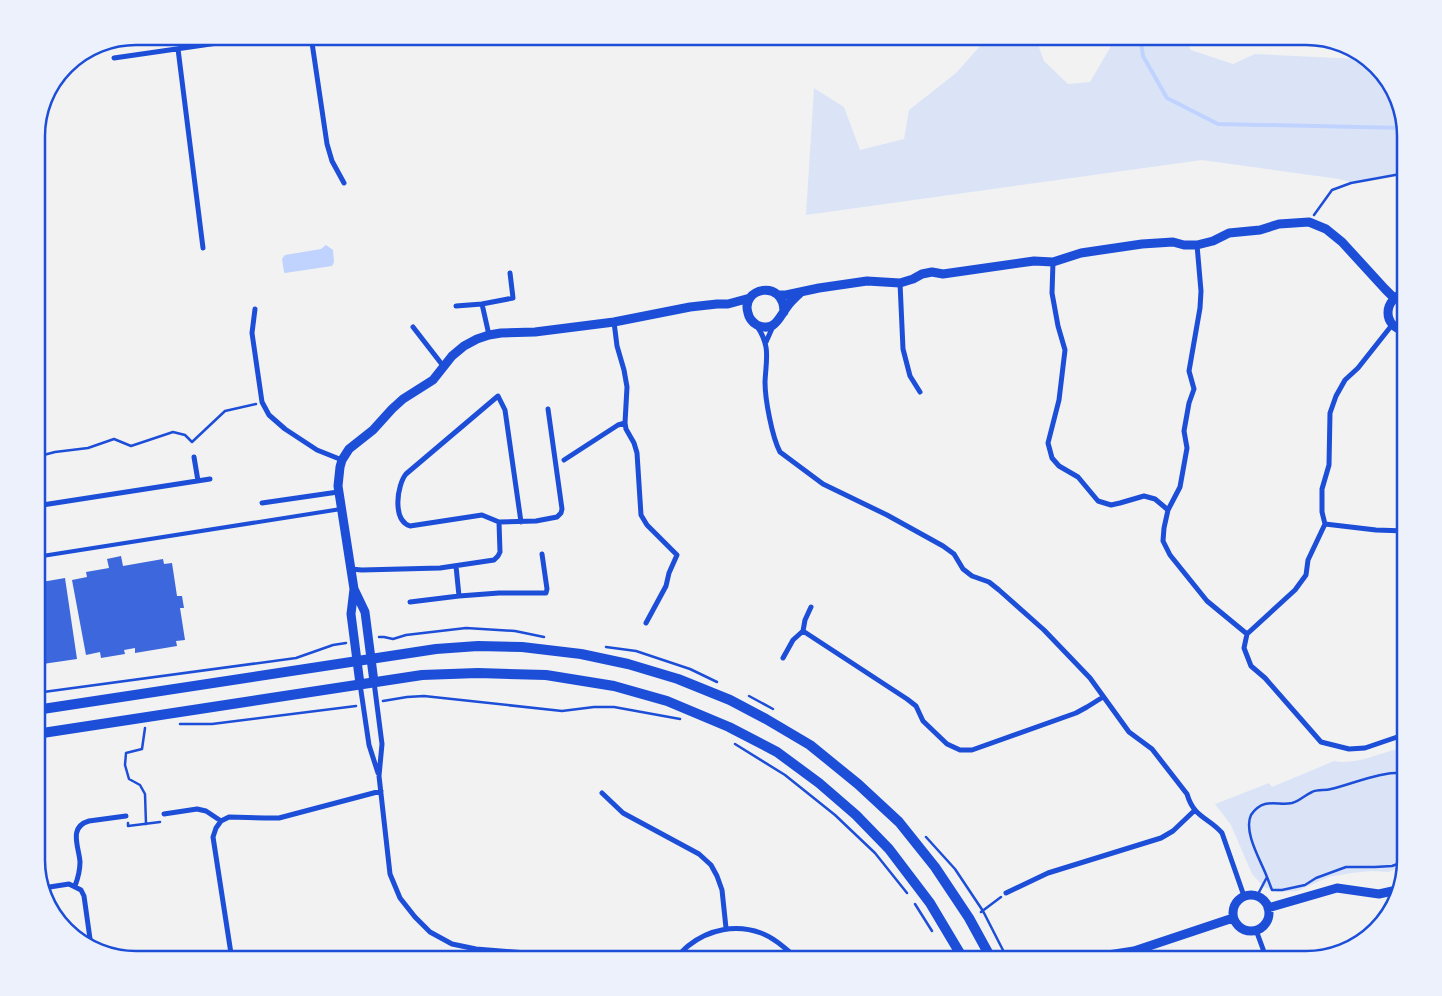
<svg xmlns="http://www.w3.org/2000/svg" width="1442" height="996" viewBox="0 0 1442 996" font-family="Mulish,sans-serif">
<rect width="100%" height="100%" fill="#f2f2f2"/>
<path fill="#dbe4f7" d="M989,36H1035L1044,61L1068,84L1090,82L1110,48L1109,36H1184L1191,50L1233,64L1255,54L1358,59L1357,52L1362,53L1395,91L1406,135V172L1350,182L1339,179L1202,160L806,215L814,88L844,107L860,150L904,139L909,110L956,73Z
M1406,747V861L1404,867L1388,872L1371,871L1352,873L1329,877L1297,891L1278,892L1264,887L1252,874L1231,825L1215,804L1269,783L1272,787L1334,761C1355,766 1384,751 1406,747Z"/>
<path fill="#bfd3fe" d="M326,245L333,250L334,262L332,266L285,273L284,272L282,259L285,255L321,249Z"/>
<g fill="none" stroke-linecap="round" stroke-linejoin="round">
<path stroke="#bfd3fe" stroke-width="4" d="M1140,36L1143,56L1167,98L1218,124L1404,128"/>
</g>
<path fill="#3d67dc" d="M121,556L123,566L163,559L164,564L172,563L177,596H182L184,608H180L185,640L176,641L177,646L135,653V648L124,650L125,654L101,658L100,652L86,655L72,580L87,577L86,572L109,568L107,559Z
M65,578L77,659L36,665V583Z"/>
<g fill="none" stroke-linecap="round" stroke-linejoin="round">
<path stroke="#1d4ed8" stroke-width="2.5" d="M1314,215L1332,190L1351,183L1406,173
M36,457L55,452L88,448L114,439L131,446L173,432L185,435L192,442L225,411L256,404
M379,637H384L393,639L406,635L466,628L515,631L544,637
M606,647L636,651L690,669L717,682
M36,693L296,658L333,645L346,643
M749,696L773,709
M383,701L407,697L424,696L562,711L594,707H614L680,719
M180,724H212L356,706
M145,728L142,749L126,753L125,765L129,779L140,785L145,794L146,824
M735,744L785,775L835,815L875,853L907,893
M128,823V826L160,822
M926,837L955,869L983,911L1008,960
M1267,877L1272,890H1282L1305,885L1316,878L1346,867H1375L1392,866L1406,861
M1257,896L1267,877C1261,861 1243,832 1251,815C1254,810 1260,805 1265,804C1274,802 1283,805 1292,803C1300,801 1305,795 1312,792C1318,789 1325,791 1331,789C1356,783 1380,771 1406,773
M915,904L932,931
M981,912L1001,897"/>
<path stroke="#1d4ed8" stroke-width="4" d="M36,557L341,509"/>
<path stroke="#1d4ed8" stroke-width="5" d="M311,36L327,144L332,161L344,183
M178,49L203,248
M114,58L267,36
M1197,245L1201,291L1200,308L1189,371L1194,389L1189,403L1184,431L1187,448L1180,487L1168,510L1164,528L1163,541L1170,555L1207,601L1247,634
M1053,262L1052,293L1058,326L1065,350L1059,400L1048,443L1052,458L1059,466L1078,477L1098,501L1111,505L1120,503L1144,496L1155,499L1168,510
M900,283L903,349L910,376L920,392
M482,304L489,335
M456,306L482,304L513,298L510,273
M255,309L252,333L262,402L269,415L285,429L317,450L342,460
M614,322L617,346L624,370L627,387L625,423L626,429L634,443L637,453L641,515L647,525L677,555L669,573L666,586L646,623
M1392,325L1358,368L1345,380L1336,396L1330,413L1329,465L1322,489V512L1325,524L1308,560L1306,575L1295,590L1247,634L1244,648L1251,666L1265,678L1321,742L1349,749L1365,748L1406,734
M757,326C771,347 766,359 765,382C765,399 772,437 780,452L823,484L887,515L943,546L954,554L963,569L972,576L989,582L999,590L1044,630L1090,678L1129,732L1152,749L1187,794C1194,818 1208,817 1222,833L1244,896
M413,327L444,367
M766,342L774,324
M194,457L198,481
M564,460L618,425L625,423
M262,503L338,492
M36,506L210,479
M521,522L505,410L498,396L406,474C397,485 392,520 410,526L482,515L499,522L536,521L557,517L561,513L562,509L548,409
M1325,524L1376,530L1406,531
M456,566L459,596
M350,569L362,570L440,568L494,560L498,556L500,552L499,522
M410,602L459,596L499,593H546L547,589L542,554
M803,631L907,699L916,706L923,721L947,744L960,750H972L1076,713L1087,707L1103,697
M783,658L793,640L803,631L805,620L811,607
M374,682L382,744L379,776L390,874L400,898L415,917L430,932L452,944L476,949L564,956L580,960
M360,684L369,745L378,773
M602,793L623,813L699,854L711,865L717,876L722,890L726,928
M164,814L197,809L206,811L221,821
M75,886C78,878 80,871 80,862C79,847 68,827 89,821L126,816
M43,888L69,884L81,890L84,896L91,946
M1006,893L1048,873L1161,838L1173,831L1195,810
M1256,930L1267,960
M232,960L213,837L216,828L221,821L229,817L265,818H279L381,791
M675,960C679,955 683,950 688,946C709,929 736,924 761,933C775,938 787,950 799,960"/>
<path stroke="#1d4ed8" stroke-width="9" d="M1406,293C1382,298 1382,328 1406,331
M779,295H786L819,288L867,281L900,283L913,279L922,274L932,272L943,274L1034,261L1053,262L1081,253L1142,244L1173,242L1184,245H1197L1213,241L1229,233L1260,230L1279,224L1309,222L1326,229L1342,242L1385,289L1394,298
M784,312C784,278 740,288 748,313C749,318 752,322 757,325C775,333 779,317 787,307C790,302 796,297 800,293
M354,589L351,614L360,684
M374,682L365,612L354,589L338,486L340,467L342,460L349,449L373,430L392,409L403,399L433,380L452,356L464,346L477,339L489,335L501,333L535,332L614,322L690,307L717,304H728L750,298
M1233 913a18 18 0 1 1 36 0a18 18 0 1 1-36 0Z
M1268,908L1337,888L1379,894L1397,890
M1087,960L1095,957L1134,951L1233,918"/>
<path stroke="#1d4ed8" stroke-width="10" d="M36,710L436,649L478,646L522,647L581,654L628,664L678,679L730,700L766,719L810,745L858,784L899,822L935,867L969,918L992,960
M36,734L422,675L478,673L546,675L614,686L667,701L729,727L777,752L819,783L856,815L889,849L930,903L964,960"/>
</g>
<path d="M0 0H1442V996H0ZM136 45H1306A91 91 0 0 1 1397 136V860A91 91 0 0 1 1306 951H136A91 91 0 0 1 45 860V136A91 91 0 0 1 136 45Z" fill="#edf1fc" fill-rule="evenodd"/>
<path fill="none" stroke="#1d4ed8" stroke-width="2.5" d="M136 45H1306A91 91 0 0 1 1397 136V860A91 91 0 0 1 1306 951H136A91 91 0 0 1 45 860V136A91 91 0 0 1 136 45Z"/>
</svg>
